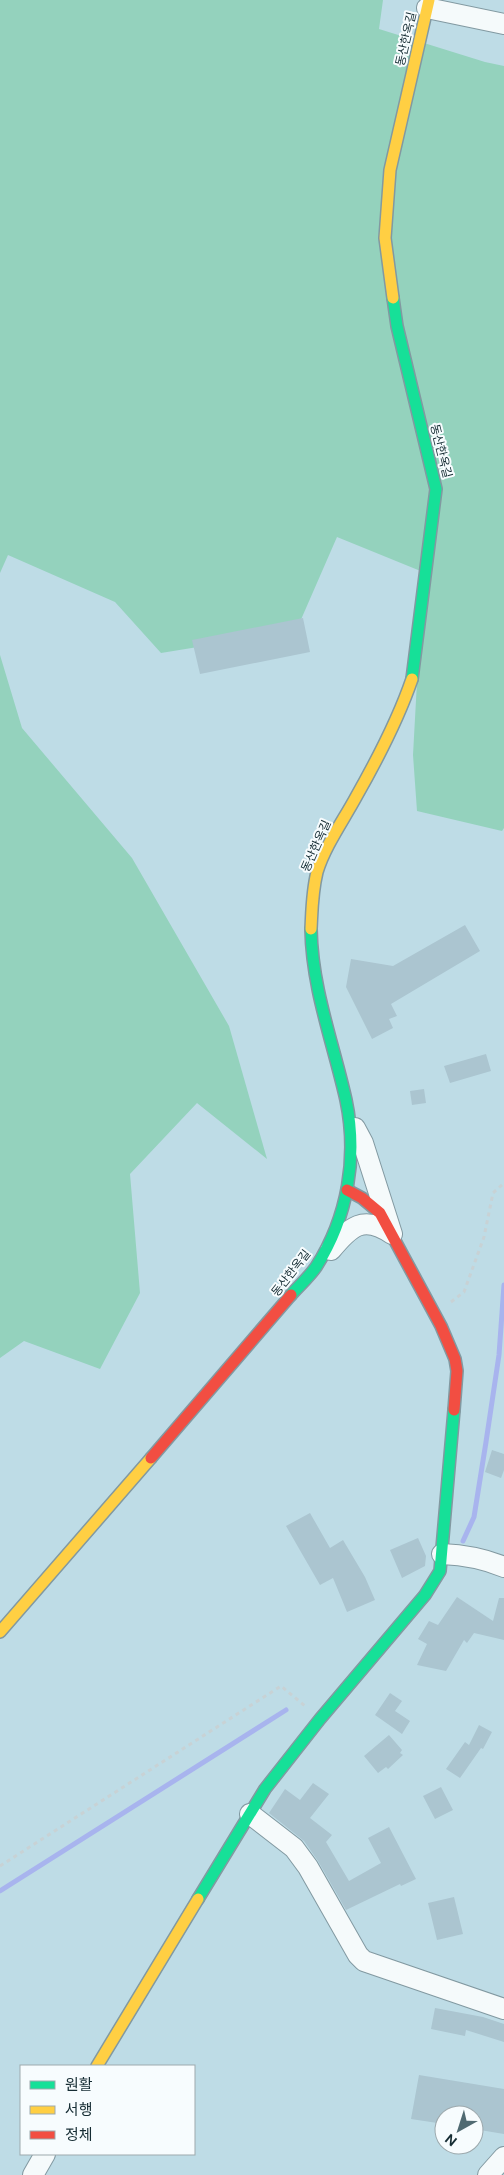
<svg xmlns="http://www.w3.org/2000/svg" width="504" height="2175" viewBox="0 0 504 2175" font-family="'DM Sans','Noto Sans KR',sans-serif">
<rect width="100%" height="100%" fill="#bedce6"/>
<path fill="#94d2bd" d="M0,0H383L379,29L485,62L504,66V828L502,831L417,811L413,755L423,572L337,537L296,631L161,653L115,602L8,555L0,573Z
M0,655L22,728L132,858L229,1026L267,1159L197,1103L130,1174L140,1293L100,1369L24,1341L0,1358Z"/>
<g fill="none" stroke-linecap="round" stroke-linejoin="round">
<path stroke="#a8b4ee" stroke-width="5" d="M463,1541L474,1517L486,1442L499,1355L504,1285
M0,1891L286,1710"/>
</g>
<path fill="#abc5d0" d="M303,618L310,652L200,674L192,640Z
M465,925L480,951L391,1004L397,1016L389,1019L393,1028L372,1039L346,987L351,959L393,966Z
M486,1054L491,1071L450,1083L444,1066Z
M424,1089L426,1103L412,1105L410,1091Z
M492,1450L504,1454V1470L501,1478L485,1472Z
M310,1513L330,1548L343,1540L365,1577L375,1600L347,1612L333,1578L320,1585L286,1526Z
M418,1538L426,1556L425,1566L402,1578L390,1550Z
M457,1597L493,1621L499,1598H504V1640L474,1633L467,1643L464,1640L446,1671L417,1665L427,1644L418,1639L429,1621L438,1625Z
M390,1693L402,1701L395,1711L410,1721L402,1734L375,1715Z
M479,1725L492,1732L483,1749L481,1748L460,1778L446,1769L465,1742L469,1745Z
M389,1735L402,1750L400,1753L403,1755L388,1769L386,1767L378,1773L364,1756Z
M313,1783L329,1794L310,1818L332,1835L326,1842L349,1881L381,1863L368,1838L389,1827L416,1879L401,1886L400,1884L346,1910L318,1861L304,1841L269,1813L285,1789L300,1800Z
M441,1787L453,1810L435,1819L423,1796Z
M454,1897L463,1934L437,1940L428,1903Z
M435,2008L483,2017L504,2024V2042L466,2030L465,2036L431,2029Z
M419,2075L504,2089V2134L474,2129V2115H444V2124L411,2119Z"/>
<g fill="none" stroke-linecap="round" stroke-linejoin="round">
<defs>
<path id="street" d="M427,8L504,24
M331,1250C350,1227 363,1214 392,1234L363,1143L355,1128
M442,1554C465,1555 483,1558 504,1567
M250,1814L294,1848L308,1867L358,1955L364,1961L504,2009
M33,2175L45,2154
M488,2175L504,2157"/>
<path id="fast" d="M393,298L397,326L436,489L412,679
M291,1295C299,1286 309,1277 316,1267C348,1217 358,1157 346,1100C333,1042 312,989 311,929
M198,1899L265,1789L320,1719L425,1595L440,1571L454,1410"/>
<path id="slow" d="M393,298L385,238L390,170L429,0
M311,929C312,910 312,892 317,872C325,846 343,821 356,797C377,760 398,720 412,679
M0,1632L151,1458
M97,2066L198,1899"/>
<path id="jam" d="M347,1190L362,1198L380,1213L441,1326L455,1359L457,1371L454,1410
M151,1458L291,1295"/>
</defs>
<use href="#street" stroke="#8299a1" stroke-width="22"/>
<use href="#fast" stroke="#8299a1" stroke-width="14"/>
<use href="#slow" stroke="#8299a1" stroke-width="14"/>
<use href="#jam" stroke="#8299a1" stroke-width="14"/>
<path stroke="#c8d2d5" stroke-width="3" stroke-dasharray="4 4" stroke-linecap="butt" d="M451,1302L464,1292L484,1237L493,1193L504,1183
M0,1866L281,1686L305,1706"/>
<use href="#street" stroke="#f5fafb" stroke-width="20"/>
<use href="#fast" stroke="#16e098" stroke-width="11"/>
<use href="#slow" stroke="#ffcf43" stroke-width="11"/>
<use href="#jam" stroke="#f24e42" stroke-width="11"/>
</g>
<g text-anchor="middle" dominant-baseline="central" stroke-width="4" stroke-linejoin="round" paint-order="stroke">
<g font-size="12" fill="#152c33" stroke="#f7fcfe">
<text transform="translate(406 39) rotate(-77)">동산한옥길</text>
<text transform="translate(441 451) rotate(76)">동산한옥길</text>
<text transform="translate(316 846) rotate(-66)">동산한옥길</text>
<text transform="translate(291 1273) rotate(-52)">동산한옥길</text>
</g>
</g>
<rect x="20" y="2065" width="175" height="90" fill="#f7fcfe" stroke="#9da9ad"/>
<rect x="30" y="2081" width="25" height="8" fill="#16e098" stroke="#9da9ad"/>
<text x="65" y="2090" font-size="15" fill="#152c33">원활</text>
<rect x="30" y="2106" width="25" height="8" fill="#ffcf43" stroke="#9da9ad"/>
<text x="65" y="2115" font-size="15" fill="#152c33">서행</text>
<rect x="30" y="2131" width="25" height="8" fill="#f24e42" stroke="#9da9ad"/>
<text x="65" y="2140" font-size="15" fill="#152c33">정체</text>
<g transform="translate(459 2130) rotate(219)"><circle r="24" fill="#f7fcfe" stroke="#9da9ad"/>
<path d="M0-4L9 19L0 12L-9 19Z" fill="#506a72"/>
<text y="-8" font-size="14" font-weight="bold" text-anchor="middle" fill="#152c33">N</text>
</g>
</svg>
